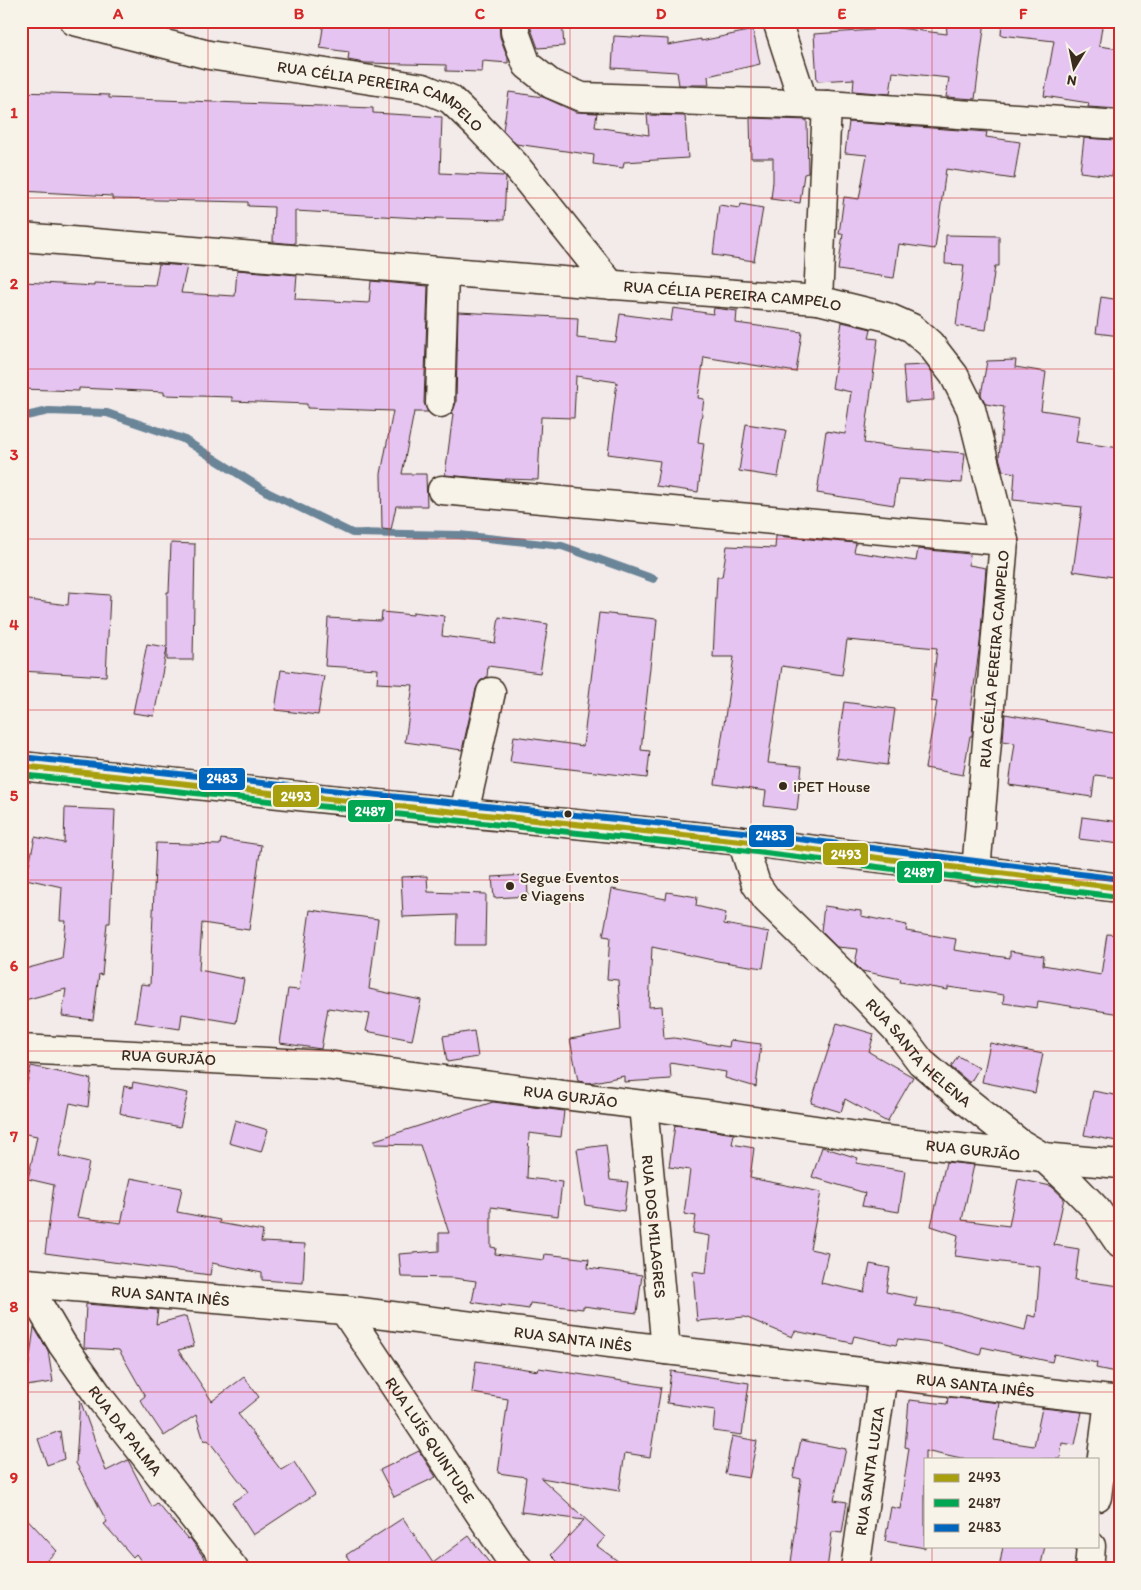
<svg xmlns="http://www.w3.org/2000/svg" width="1141" height="1590" viewBox="0 0 1141 1590" font-family="Itim,sans-serif">
<rect width="100%" height="100%" fill="#f3eaea"/>
<filter id="ink" filterUnits="userSpaceOnUse"><feTurbulence type="fractalNoise" baseFrequency=".02" numOctaves="2"/><feDisplacementMap in="SourceGraphic" scale="10" xChannelSelector="R" yChannelSelector="G"/><feConvolveMatrix kernelMatrix="1 2 1 2 8 2 1 2 1" color-interpolation-filters="sRGB"/></filter>
<g filter="url(#ink)">
<g fill="none" stroke-linecap="round" stroke-linejoin="round">
<path stroke="#6a8597" stroke-width="8" d="M21,417L49,411L107,413L183,439L267,492L352,533L459,535L562,546L654,579"/>
</g>
<path fill="#e5c4f1" stroke="#3b2a1e" d="M324,21H499L500,37L508,58V63L483,61L482,72L446,71V65L365,63L348,60L349,52L320,48Z
M531,21H562L564,46L538,48L531,29Z
M946,21H985L975,99L946,97L949,78L893,72L890,94L853,91L854,79L817,81L814,34L873,30L874,25L947,34Z
M1002,21H1103L1099,46L1120,49L1119,109L1088,107L1089,103L1044,96L1054,41L1001,35Z
M753,30L760,64L708,76L709,85H679L677,72L612,68L614,36L668,39V45L701,39V41Z
M21,92L109,95V98L373,108V113L442,117L440,173L504,176L506,178L504,220L436,218V219L295,211V244L273,242L274,207L248,206V202L112,199V196L21,191Z
M509,92L543,97L576,112L597,113L595,127L649,135L647,115L685,116L688,158L624,162L623,168L593,164L594,155L516,144L503,130Z
M750,118L807,120L808,173L804,174L800,203L771,199L773,181V158H751Z
M849,122L987,132L986,137L1020,142L1014,179L946,169L935,249L899,244L894,278L838,270L843,234H839L844,197L859,199L867,155L845,153Z
M1084,138L1116,140L1112,176L1080,172Z
M741,204L763,208L754,261L713,255L719,205L740,208Z
M946,235L999,236V266H995L986,330L956,326L964,265L945,264Z
M159,264L187,266L181,293L235,296L237,270L297,275L295,299L369,303L371,281L428,286L424,403L428,412H414L402,474H426L427,506H396L391,530L382,529L381,474L393,411L307,408V404L232,401V397L164,395V392L79,388V391L22,389L24,282L94,286V283L155,285Z
M1101,297L1120,300V336L1096,333Z
M673,308L713,314L714,308L737,311L736,323L802,332L796,372L704,357L698,398L704,399L698,442L704,443L698,492L656,486L660,461L608,454L617,382L576,376L574,418L541,417L538,480L505,479L504,480L445,475L453,414L451,413L453,411L456,403L458,312L578,318L577,338L616,342L620,314L671,321Z
M842,322L871,329L869,338L878,339L864,443L900,448L965,453L962,483L898,479L894,505L817,493L826,431L845,434L851,392L832,388Z
M1016,360L1015,367L1046,372L1041,410L1080,416L1076,442L1120,448V578L1073,571L1082,507L1013,500L1015,473L1003,471L999,457L1004,407L986,404L981,395L987,361Z
M926,365L932,372L934,400L906,402L903,366Z
M746,424L786,430L778,477L739,471Z
M776,536L856,543L854,552L916,561L918,549L970,554L969,565L986,568L980,643L971,709H974L972,736H970L963,775L925,768L937,702L931,701L937,648L847,640L842,675L782,666L768,763L802,766L797,810L764,806L766,791L715,784L734,657H713L717,577H722L727,546L775,548Z
M171,543L195,544L193,660H167V648L154,716L133,713L147,644L167,647V592H169Z
M69,592L110,595L106,676L21,671V599L68,605Z
M382,612L413,615V612L444,616L442,636L495,643L499,617L548,624L540,673L488,666L487,677L480,681L476,689L462,750L405,742L413,685L377,683L378,669L325,666L328,618L381,621Z
M599,613L657,619L655,640H653L641,750L650,751L647,778L510,762L514,736L583,746Z
M281,670L324,676L318,715L275,710Z
M844,702L895,709L887,765L836,758Z
M1005,714L1120,734V778L1095,775L1092,797L1009,785L1015,743L1003,741Z
M65,808L115,810L110,923H107L102,975L99,974L93,1020L62,1016L66,989L21,1001V970L62,959L66,921H60L62,887L26,879L35,837L64,843Z
M1082,817L1120,822V844L1079,839Z
M221,839L261,845L249,930L202,923L199,970L244,979L236,1023L182,1014L180,1029L135,1022L141,984L150,985L156,843L220,845Z
M527,875L528,896L494,898L492,877Z
M427,876L428,892L486,894L485,945H456L457,915L403,917L401,877Z
M612,889L666,899L667,892L697,897L696,906L726,913L724,924L769,932L763,968L717,961L652,947L649,1007L662,1006L664,1039L674,1038L729,1047L730,1040L761,1044L756,1087L725,1078L726,1072L670,1063L671,1079L624,1082V1076L589,1083L578,1081L570,1039L621,1030L618,980L607,979L610,937L603,936Z
M824,906L861,911V916L907,925L906,931L956,939L954,950L1010,958V951L1044,956L1043,965L1101,975L1107,934L1120,935V1014L1038,1001L1037,1008L1003,1003L1004,995L948,987V990L900,982L901,979L862,971L855,964L858,949L837,947L821,931Z
M310,910L378,919L369,989L421,1000L412,1040L366,1031L370,1014L328,1008L321,1049L280,1043L288,989L299,990Z
M837,1023L874,1034L869,1052L913,1077L887,1122L845,1099L841,1112L811,1103Z
M474,1031L478,1057L447,1062L443,1036Z
M990,1043L1043,1054L1035,1093L982,1082Z
M958,1056L979,1068L970,1083L951,1067Z
M31,1066L91,1079L88,1107L70,1103L59,1156L89,1163L77,1217L121,1223L131,1178L182,1188L177,1212L220,1220L219,1223L263,1231L261,1242L305,1244L303,1283L262,1280V1273L212,1263L210,1275L45,1253L54,1185L28,1179L37,1136L21,1133V1109Z
M133,1082L188,1093L180,1127L126,1116V1115L120,1113L124,1086L132,1088Z
M1093,1091L1120,1096V1126L1117,1141L1084,1135Z
M493,1102L564,1111L561,1137L529,1133L527,1178L562,1182L558,1216L491,1207V1247L496,1248L495,1254L544,1260L545,1254L589,1259L588,1268L642,1275L637,1313L583,1306V1309L530,1303L529,1309L501,1305V1307L472,1302L476,1281L454,1278L401,1277L399,1254L439,1251V1233H449L420,1145L375,1144V1140Z
M235,1120L268,1130L261,1152L229,1143Z
M675,1125L734,1134L732,1144L754,1148L750,1178L821,1192L810,1249L828,1253L821,1283L864,1292L870,1264L890,1268L886,1292L917,1298L915,1306L958,1312L1025,1330L1028,1315L1036,1317L1040,1267L955,1256L958,1235L931,1226L946,1162L974,1165L962,1220L1009,1226L1018,1179L1051,1186L1064,1198L1054,1245L1079,1249L1075,1280L1120,1286V1373L1096,1368L1097,1363L1054,1354L1052,1362L982,1347L980,1355L940,1344L898,1339L896,1345L854,1336L852,1343L795,1331L792,1337L745,1317L697,1321L693,1271L706,1273L710,1236L693,1233L696,1216L684,1214L690,1170L669,1167Z
M606,1145L610,1180L628,1182L624,1211L585,1205L577,1149Z
M822,1147L858,1158L856,1163L905,1171L899,1212L862,1206L865,1193L812,1177Z
M86,1304L158,1310L156,1324L186,1316L194,1346L178,1350L212,1401L244,1377L259,1397L238,1414L281,1470L294,1462L315,1494L253,1535L232,1502L248,1492L208,1440L204,1441L196,1415L164,1436L140,1400L145,1396L119,1350L84,1348Z
M34,1327L48,1351L53,1382L26,1386Z
M476,1361L538,1371L539,1368L661,1387L650,1457L625,1453L619,1491L541,1478L605,1537L597,1546L629,1569H565L551,1555L584,1520L521,1512L526,1477L498,1473L508,1399L472,1393Z
M671,1371L749,1383L742,1435L713,1431L715,1410L667,1403Z
M948,1397L1000,1403L994,1440L1034,1446L1042,1408L1082,1412L1075,1445L1062,1443L1060,1459H961L925,1451V1548L885,1541L891,1507L900,1509L909,1448L905,1447L909,1400L947,1404Z
M80,1400L106,1471L128,1460L152,1507L157,1503L188,1539L190,1538L212,1569H147L136,1554L133,1557L104,1524L107,1522L76,1463Z
M60,1431L64,1459L47,1465L38,1439Z
M732,1436L757,1441L749,1478L725,1474Z
M801,1440L846,1449L834,1500L847,1502L842,1533L832,1532L827,1569H790L796,1527L795,1526L801,1479L793,1477Z
M419,1451L436,1477L394,1497L380,1470Z
M21,1512L57,1551L37,1569H30L21,1559Z
M403,1518L433,1563L469,1536L494,1569H355L346,1555Z
M1003,1546H1045L1040,1569H999Z"/>
<g fill="none" stroke-linecap="round" stroke-linejoin="round">
<defs>
<g id="minor">
<path id="s1" d="M74,21L209,55L423,88L450,99L478,126L516,166L611,285"/>
<path d="M515,21V32L527,65L551,84L582,97L827,105L1120,125"/>
<path d="M777,21L804,104"/>
<path id="s2" d="M21,237L575,282L818,300L887,317L912,328L930,344L954,375L971,409L1004,541L976,871"/>
<path d="M818,300L827,105"/>
<path d="M440,403L444,272"/>
<path d="M442,490L1004,541"/>
<path d="M464,813L491,692"/>
<path id="s3" d="M742,841L756,884L767,900L845,976L896,1029L921,1062L964,1099L1018,1142L1043,1157L1068,1180L1096,1209L1120,1244"/>
<path id="s4" d="M21,1049L325,1065L643,1105L878,1139L1043,1157L1120,1164"/>
<path id="s5" d="M643,1105L666,1350"/>
<path id="s6" d="M26,1283L344,1310L666,1350L1120,1401"/>
<path id="s7" d="M26,1283L62,1344L103,1402L234,1569"/>
<path id="s8" d="M344,1310L510,1559L519,1569"/>
<path d="M1097,1497L1109,1400"/>
<path id="s9" d="M855,1569L883,1375"/>
<path d="M1089,1569L1091,1546"/>
</g>
<path id="major" d="M21,766L289,795L742,841L1120,888"/>
</defs>
<use href="#minor" stroke="#3b2a1e" stroke-width="31"/>
<use href="#major" stroke="#3b2a1e" stroke-width="31"/>
<use href="#minor" stroke="#f7f3e8" stroke-width="28"/>
<use href="#major" stroke="#f7f3e8" stroke-width="28"/>
<defs>
<path id="bus-1" d="M21,766L289,795L742,841L1120,888"/>
<path id="bus-2" d="M21,775L741,850L1119,897"/>
<path id="bus-3" d="M22,757L290,786L743,832L1120,879"/>
</defs>
<use href="#bus-1" stroke="#f7f3e8" stroke-width="10"/>
<use href="#bus-2" stroke="#f7f3e8" stroke-width="10"/>
<use href="#bus-3" stroke="#f7f3e8" stroke-width="10"/>
<use href="#bus-1" stroke="#a79f0e" stroke-width="6"/>
<use href="#bus-2" stroke="#00a651" stroke-width="6"/>
<use href="#bus-3" stroke="#0065bd" stroke-width="6"/>
</g>
</g>
<path fill="none" stroke="#d62828" stroke-width="1" stroke-opacity="0.55" d="M208,21V1569M389,21V1569M570,21V1569M751,21V1569M932,21V1459M21,198H1120M21,369H1120M21,539H1120M21,710H1120M21,880H1120M21,1051H1120M21,1221H1120M21,1392H1120M932,1546V1569"/>
<g fill="#3b2a1e" stroke="#f7f3e8" stroke-width="2">
<circle cx="783" cy="786" r="5"/>
<circle cx="568" cy="814" r="4.5"/>
<circle cx="510" cy="886" r="5"/>
</g>
<g text-anchor="middle" dominant-baseline="central" stroke-width="4" stroke-linejoin="round" paint-order="stroke">
<g font-size="16" fill="#3b2a1e" stroke="#f7f3e8">
<text stroke="none"><textPath href="#s1" startOffset="318">RUA CÉLIA PEREIRA CAMPELO</textPath></text>
<text stroke="none"><textPath href="#s2" startOffset="714">RUA CÉLIA PEREIRA CAMPELO</textPath></text>
<text transform="translate(994 659) rotate(-85)">RUA CÉLIA PEREIRA CAMPELO</text>
<text stroke="none"><textPath href="#s3" startOffset="280">RUA SANTA HELENA</textPath></text>
<text stroke="none"><textPath href="#s4" startOffset="148">RUA GURJÃO</textPath></text>
<text stroke="none"><textPath href="#s4" startOffset="552">RUA GURJÃO</textPath></text>
<text stroke="none"><textPath href="#s4" startOffset="958">RUA GURJÃO</textPath></text>
<text stroke="none"><textPath href="#s5" startOffset="122">RUA DOS MILAGRES</textPath></text>
<text stroke="none"><textPath href="#s6" startOffset="145">RUA SANTA INÊS</textPath></text>
<text stroke="none"><textPath href="#s6" startOffset="550">RUA SANTA INÊS</textPath></text>
<text stroke="none"><textPath href="#s6" startOffset="955">RUA SANTA INÊS</textPath></text>
<text stroke="none"><textPath href="#s7" startOffset="178">RUA DA PALMA</textPath></text>
<text stroke="none"><textPath href="#s8" startOffset="156">RUA LUÍS QUINTUDE</textPath></text>
<text stroke="none"><textPath href="#s9" startOffset="99">RUA SANTA LUZIA</textPath></text>
</g>
<g font-size="16" fill="#3b2a1e" stroke="#f7f3e8" text-anchor="start">
<text x="793" y="786">iPET House</text>
<text x="520" y="877">Segue Eventos<tspan x="520" dy="18">e Viagens</tspan></text>
</g>
</g>
<g stroke="#f7f3e8" stroke-width="2">
<rect x="198" y="767" width="48" height="24" rx="5" fill="#0065bd"/>
<rect x="272" y="784" width="48" height="24" rx="5" fill="#a79f0e"/>
<rect x="347" y="799" width="47" height="24" rx="5" fill="#00a651"/>
<rect x="748" y="824" width="47" height="24" rx="5" fill="#0065bd"/>
<rect x="822" y="842" width="47" height="24" rx="5" fill="#a79f0e"/>
<rect x="896" y="860" width="47" height="24" rx="5" fill="#00a651"/>
</g>
<g font-size="14" text-anchor="middle" font-weight="bold" fill="#fff">
<text x="222" y="783">2483</text>
<text x="296" y="801">2493</text>
<text x="370" y="816">2487</text>
<text x="771" y="840">2483</text>
<text x="846" y="859">2493</text>
<text x="919" y="877">2487</text>
</g>
<rect width="1141" height="1590" fill="none" stroke="#f7f3e8" stroke-width="55"/>
<rect x="924" y="1458" width="175" height="90" fill="#f7f3e8" stroke="#aca397"/>
<rect x="934" y="1474" width="25" height="8" fill="#a79f0e" stroke="#aca397"/>
<text x="968" y="1482" font-size="15" fill="#3b2a1e">2493</text>
<rect x="934" y="1499" width="25" height="8" fill="#00a651" stroke="#aca397"/>
<text x="968" y="1508" font-size="15" fill="#3b2a1e">2487</text>
<rect x="934" y="1524" width="25" height="8" fill="#0065bd" stroke="#aca397"/>
<text x="968" y="1532" font-size="15" fill="#3b2a1e">2483</text>
<g transform="translate(1074 68) rotate(190)" stroke="#f7f3e8" stroke-width="4" paint-order="stroke">
<path d="M0-4L9 19L0 12L-9 19Z" fill="#3b2a1e"/>
<text y="-8" font-size="14" font-weight="bold" text-anchor="middle" fill="#3b2a1e">N</text>
</g>
<rect x="28" y="28" width="1086" height="1534" fill="none" stroke="#d62828" stroke-width="2"/>
<g font-size="16" text-anchor="middle" font-weight="bold" fill="#d62828">
<text x="118" y="19">A</text>
<text x="299" y="19">B</text>
<text x="480" y="19">C</text>
<text x="661" y="19">D</text>
<text x="842" y="19">E</text>
<text x="1023" y="19">F</text>
<text x="14" y="118">1</text>
<text x="14" y="289">2</text>
<text x="14" y="460">3</text>
<text x="14" y="630">4</text>
<text x="14" y="801">5</text>
<text x="14" y="971">6</text>
<text x="14" y="1142">7</text>
<text x="14" y="1312">8</text>
<text x="14" y="1483">9</text>
</g>
</svg>
